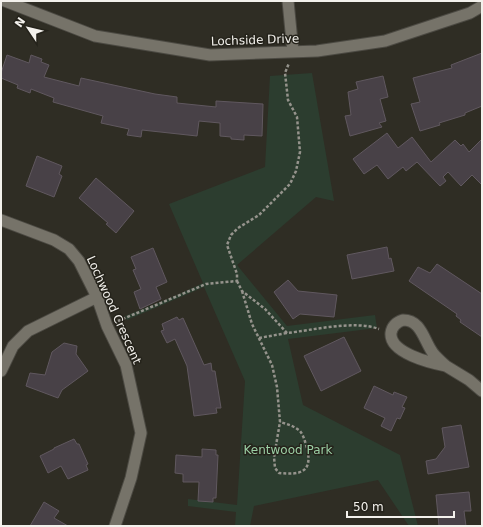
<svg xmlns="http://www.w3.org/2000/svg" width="483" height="527" viewBox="0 0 483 527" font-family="'DejaVu Sans',sans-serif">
<rect width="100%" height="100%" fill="#2f2d24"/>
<path fill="#2c3d2f" d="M312,73L334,201L316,197L237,265L287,326L375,315L377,328L288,339L303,405L400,455L418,526H409L378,480L254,506L250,526H235L236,512L188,506V499L237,505L245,381L204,287L127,320L125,316L173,297L203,283L169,204L265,167L270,76Z"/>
<path fill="#484147" stroke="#60585f" d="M482,53V106L465,113V115L439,123L440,125L420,131L411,104L420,102L413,78L452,68L451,65Z
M7,55L29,63L31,55L42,59L41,62L49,65L44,77L79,86L81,78L155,94L177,97V103L216,107V101L263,104L262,136L244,135V140L231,139V137L220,136V123L199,121L197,136L142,130L141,137L127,135L129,129L101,123L103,116L53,102L54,98L31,89L30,93L17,88L18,85L1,78V73Z
M383,76L388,97L380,99L386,121L379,123L382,127L350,136L345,116L351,115L348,92L358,89L356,82Z
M387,133L398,148L412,137L431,162L455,140L461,146L463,144L469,152L482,139V185L472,175L461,186L448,172L443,177L446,181L440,186L417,162L406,171L403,167L388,179L377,165L364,174L353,159Z
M37,156L62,166L59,174L62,176L54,197L26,186Z
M96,178L134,211L116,233L106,224L108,223L79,198Z
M387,247L389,259L391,258L394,271L352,279L347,255Z
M153,248L167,282L156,287L161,299L140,309L134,292L141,289L133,270L136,269L131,257Z
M437,264L482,294V337L460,322L461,320L456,316L457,314L409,281L418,267L430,273Z
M288,280L298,291L337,295L334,317L300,314L293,319L274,292Z
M177,317L179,320L183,318L204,365L211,363L212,371H215L221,408H216L217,413L194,416L187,366L175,339L167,343L161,331L164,330L162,324Z
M344,337L361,371L321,391L304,356Z
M64,343L77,346L76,354L88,371L62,390L58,398L26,386L30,373L45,375L52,352Z
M374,386L393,395L394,392L407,397L402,407L405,408L400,419L397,418L391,431L381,426L385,418L364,408Z
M461,425L469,467L428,474L426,461L436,459L445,447L442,428Z
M74,439L77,444H79L88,464L86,465L88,470L68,479L61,466L48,473L40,456L54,449V448Z
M202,449L216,450V455H218L216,498H213V502L198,501L199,482H183V474L175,473L176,455L202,457Z
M469,492L471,511H464L466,526H439L436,495Z
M44,502L59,511L54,518L68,526H30Z"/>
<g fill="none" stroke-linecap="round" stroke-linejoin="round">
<defs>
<path id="minor" d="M5,1L95,36L210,55L317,51L385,41L470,13L482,6
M288,1L293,52
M1,220L54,240L69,249L79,261L97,297L107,326L126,365L141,433L131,478L115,526
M403,320C420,320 423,337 431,350C434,356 441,361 446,366C431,363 389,353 391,333C392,326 397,322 403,320Z
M446,366L469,380L482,391
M1,371L13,346L28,331L97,297"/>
</defs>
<use href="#minor" stroke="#4c4a43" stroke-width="13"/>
<path stroke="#95938c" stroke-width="2.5" stroke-dasharray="3 2" stroke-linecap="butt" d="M237,281L242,291L265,309L287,333C313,330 355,320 379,329
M242,291L252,324L272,365L277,387L280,422L274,457L275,468L279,473C300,475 313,473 307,448C305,442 304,436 300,431C294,426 287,424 280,422
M118,321L206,284L237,281V274L227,245L231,235L238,228L259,215L290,184L296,171L300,152L297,117L288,100L285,73L289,63
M259,338L287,333"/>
<use href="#minor" stroke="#767369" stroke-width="11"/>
</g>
<g text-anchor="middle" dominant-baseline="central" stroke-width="3" stroke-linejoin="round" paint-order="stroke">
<g font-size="12" fill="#f3f1ec" stroke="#25231b">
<text transform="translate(255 40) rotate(-2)">Lochside Drive</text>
<text transform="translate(114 310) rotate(66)">Lochwood Crescent</text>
</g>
<g font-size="12" fill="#9bcea4" stroke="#25231b">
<text x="288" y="450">Kentwood Park</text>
</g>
</g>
<rect width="483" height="527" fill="none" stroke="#f3f1ec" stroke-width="4"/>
<g transform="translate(28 28) rotate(305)" stroke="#25231b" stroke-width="3" paint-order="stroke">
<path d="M0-3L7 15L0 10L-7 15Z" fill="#f3f1ec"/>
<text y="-6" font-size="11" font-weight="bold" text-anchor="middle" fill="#f3f1ec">N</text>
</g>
<path d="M347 511v6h107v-6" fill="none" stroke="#f3f1ec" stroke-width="2"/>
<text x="353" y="511" font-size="12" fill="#f3f1ec" stroke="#25231b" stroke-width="3" paint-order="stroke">50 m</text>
</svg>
